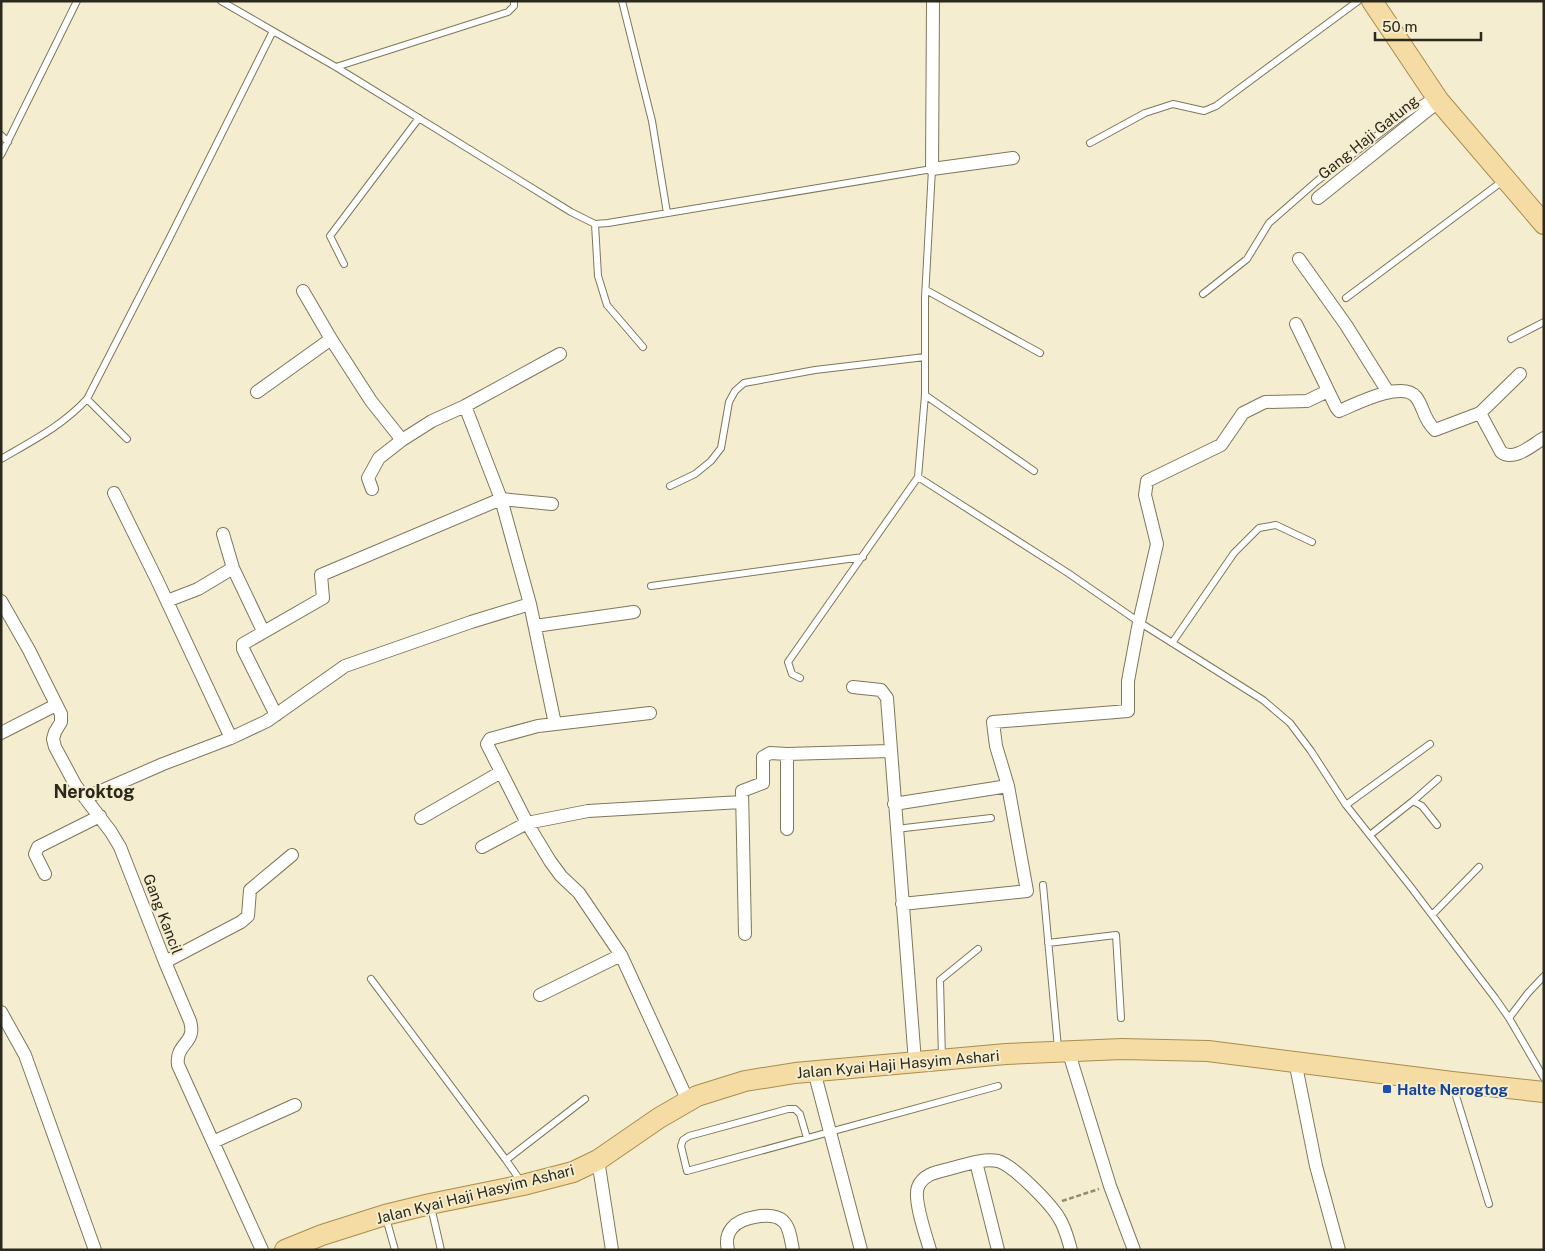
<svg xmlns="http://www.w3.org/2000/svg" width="1545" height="1251" viewBox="0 0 1545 1251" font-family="'Public Sans',sans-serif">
<rect width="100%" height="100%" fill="#f5edcf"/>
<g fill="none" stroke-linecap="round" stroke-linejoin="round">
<defs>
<path id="lane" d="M622,1L652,121L667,213
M273,31L336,67L571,212L595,224L608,223L932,169L925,298V395L918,477L788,662L792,674L800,678
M336,67L508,12L514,6V1
M1,135L8,142
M1090,143L1145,113L1173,104L1204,111L1216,106L1358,1
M1,155L77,1
M595,224L598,276L607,305L643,347
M344,264L330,236L419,118
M926,290L1040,353
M1203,294L1247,259L1269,223L1317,181L1400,118L1433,96
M1346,298L1504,180
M1511,339L1544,322
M925,395L1034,471
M87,399L127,439
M1,459C32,441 62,426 87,399L169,239L273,31L221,1
M918,477L1068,573L1139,622L1263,700L1290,723L1311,751L1346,805L1410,886L1495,998L1509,1018L1544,1078
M670,486L695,474L711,461L721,448L729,402L735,391L744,383L815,370L925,357
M651,586L863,557
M1172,643L1234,553L1259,528L1276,525L1312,542
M1413,801L1422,806L1437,825
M1346,805L1430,744
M896,829L991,818
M1370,835L1413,801L1438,779
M1043,885L1058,1048
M1432,915L1479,867
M1048,943L1116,935L1121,1018
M371,979L506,1160L522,1183
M1509,1018L1528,993L1544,976
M942,1058L940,980L978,949
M1453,1086L1489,1204
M807,1138L800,1114L795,1109H788L689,1136L683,1140L681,1146L687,1171L998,1086
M506,1160L585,1099
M431,1207L441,1250
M386,1218L395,1250"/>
<path id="street" d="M933,1L932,169L1013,158
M1318,198L1439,101
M1299,259L1346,325L1388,392
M303,291L331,339L371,401L402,440
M1296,324L1336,407L1339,411C1356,404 1402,380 1416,397C1424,407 1423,419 1435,430L1480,413L1520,374
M257,392L331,339
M465,406L501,499L530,604L555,724
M1480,413L1501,452C1514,462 1532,445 1544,438
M372,489L368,478L379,458L402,440L432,421L465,406L560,354
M114,493L157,580L231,738
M223,534L233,568L263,631
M1,601L29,650L61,714V722L55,732L53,739L55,747L76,786L111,832L120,847L165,962L190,1021C197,1044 175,1043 178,1065L262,1250
M167,601L198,589L233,568
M535,626L634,612
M853,687L881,690L887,698L915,1062
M650,713L538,726L490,739L487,744L527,823L550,861L561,876L579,893L621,955L688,1101
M276,715L243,649V644L323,598L321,575L501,499L552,504
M1,733L56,705
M85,798L163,764L231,738L267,721L345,666L471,622L530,604
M894,804L1008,786
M421,818L501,772
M787,829V754
M482,847L527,823L588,811L741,802
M45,874L35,854L38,847L100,816
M902,904L1027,891L1008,786L996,746L993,722L1128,711V681L1139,622L1157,544L1145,495L1147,481L1221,445L1243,413L1265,402L1307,401L1328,391
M745,934L742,791L763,783V757L770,753L787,754L890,751
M165,962L241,922L248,916L250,890L292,855
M540,995L621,955
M1,1012L25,1055L95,1250
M1068,1050L1110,1186L1134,1250
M1295,1061L1316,1166L1339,1250
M814,1071L861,1250
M213,1142L295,1105
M598,1160L612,1250
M976,1162L998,1250
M728,1250C726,1242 727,1234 732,1228C741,1217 772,1211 783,1221C790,1227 791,1241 793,1250
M930,1250C926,1236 913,1199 918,1187C923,1174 937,1172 949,1169C965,1165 982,1158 998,1161C1013,1165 1051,1204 1059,1218C1065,1227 1068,1239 1071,1250"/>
<path id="primary" d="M1372,1L1439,101L1544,224
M285,1250L322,1235L385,1215L430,1204L523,1185L573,1172L598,1160L659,1118L697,1096L745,1081L795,1073L1006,1054L1122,1049L1208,1051L1452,1082L1544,1092"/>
</defs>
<use href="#lane" stroke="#7e775c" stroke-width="8"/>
<use href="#street" stroke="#7e775c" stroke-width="14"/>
<use href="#primary" stroke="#a98d4d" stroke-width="22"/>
<path stroke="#918c76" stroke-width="2.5" stroke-dasharray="5 2.5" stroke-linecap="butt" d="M1062,1201L1099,1189"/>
<use href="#lane" stroke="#fff" stroke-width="6"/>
<use href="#street" stroke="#fff" stroke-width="12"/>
<use href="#primary" stroke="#f4dca4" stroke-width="20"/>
</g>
<rect fill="#1a4fb4" stroke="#f5edcf" stroke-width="2" x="1382" y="1084" width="10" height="10" rx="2.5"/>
<g text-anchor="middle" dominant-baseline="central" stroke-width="4" stroke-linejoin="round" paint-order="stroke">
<g font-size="15" fill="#2b281c" stroke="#f5edcf">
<text transform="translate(1368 137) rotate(-39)">Gang Haji Gatung</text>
<text transform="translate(163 914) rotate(69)">Gang Kancil</text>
<text transform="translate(898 1064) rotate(-5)">Jalan Kyai Haji Hasyim Ashari</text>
<text transform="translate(475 1194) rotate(-14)">Jalan Kyai Haji Hasyim Ashari</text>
</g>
<g font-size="15" font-weight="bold" fill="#164399" stroke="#f5edcf" text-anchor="start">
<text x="1397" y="1089">Halte Nerogtog</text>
</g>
<g font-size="18" font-weight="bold" fill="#2b281c" stroke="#f5edcf">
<text x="94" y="791">Neroktog</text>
</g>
</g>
<rect width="1545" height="1251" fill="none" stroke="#2b281c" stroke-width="5"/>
<path d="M1375 32v8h106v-8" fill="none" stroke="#2b281c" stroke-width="2.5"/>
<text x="1382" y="32" font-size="15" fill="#2b281c" stroke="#f5edcf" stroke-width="4" paint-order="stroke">50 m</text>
</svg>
